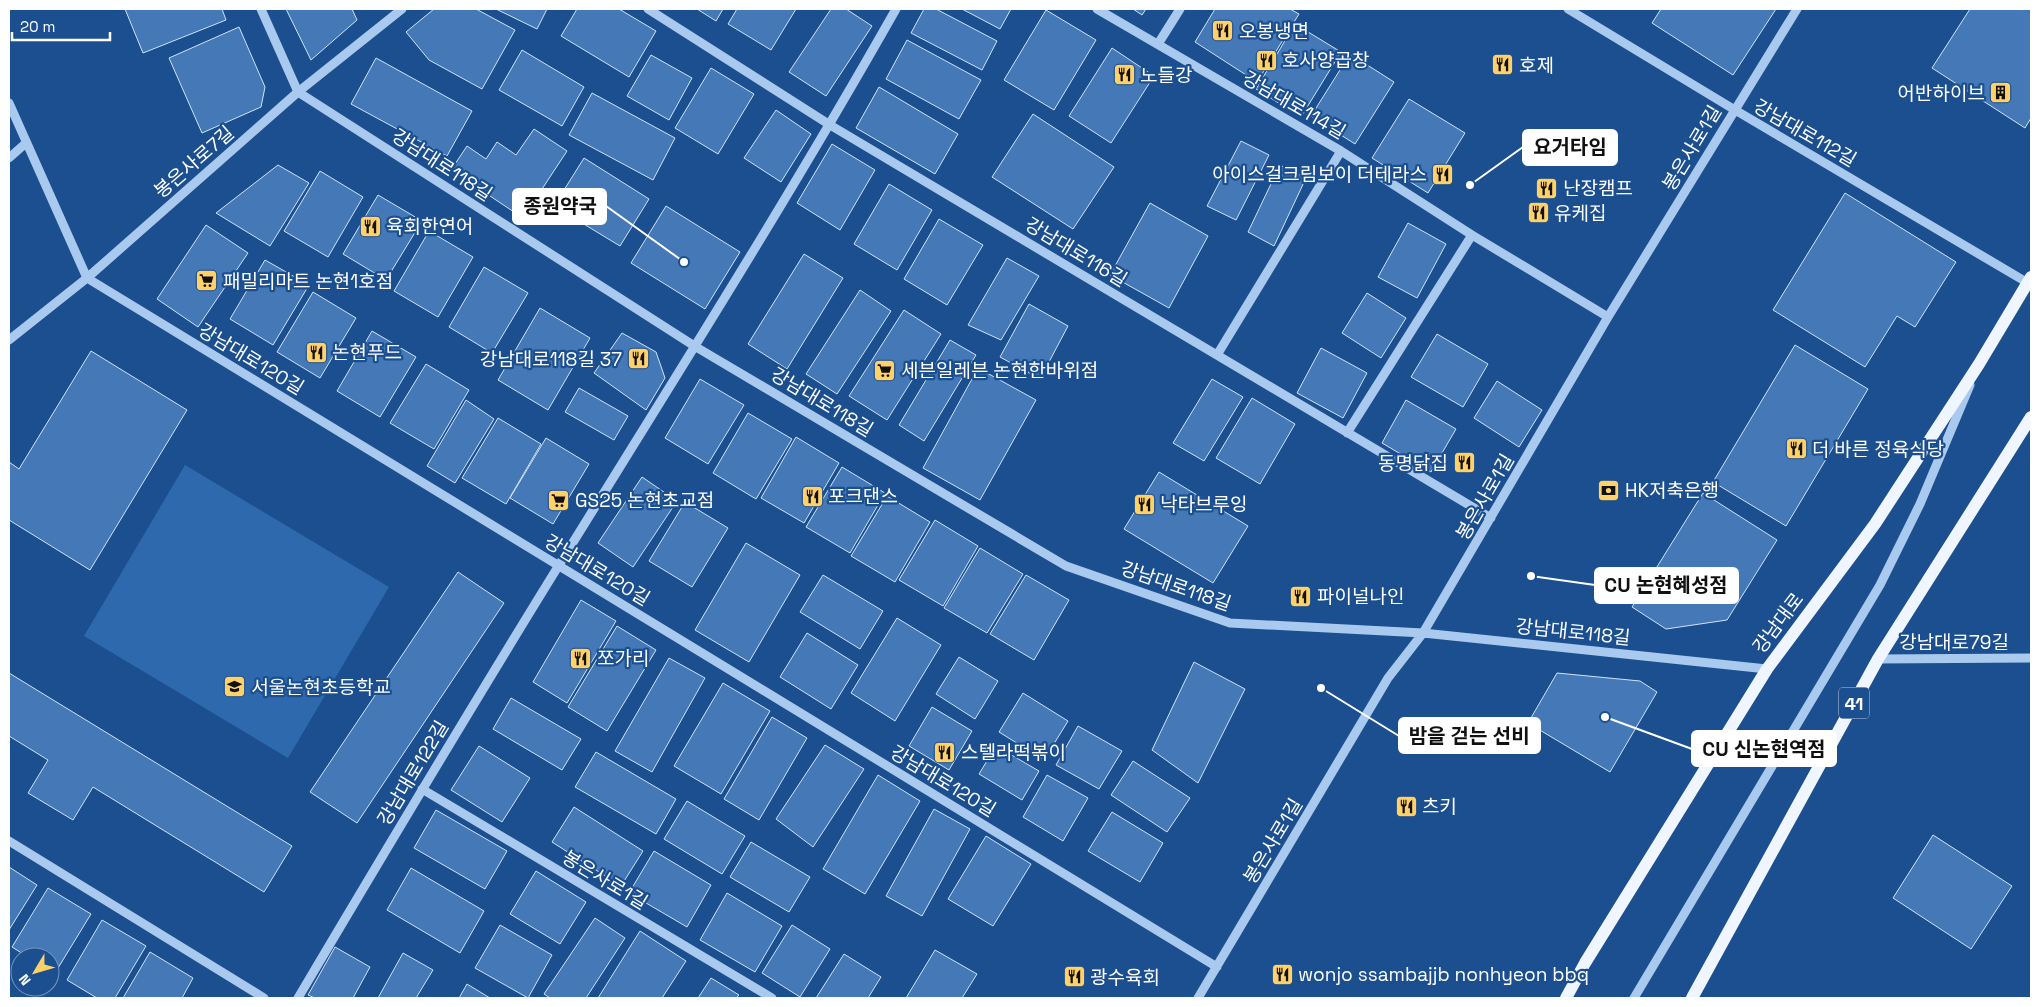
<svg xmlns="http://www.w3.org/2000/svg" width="2040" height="1007" viewBox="0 0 2040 1007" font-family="'Space Grotesk','Noto Sans KR',sans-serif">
<rect width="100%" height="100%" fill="#1b4f8f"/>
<path fill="#2e69ad" d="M185,465L389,587L288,758L84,636Z"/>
<path fill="#4478b7" stroke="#cfe3fa" d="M125,9H222L226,20L143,53Z
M286,9H352L357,20L311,60Z
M434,9H476L515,30L482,89L429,60L406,32Z
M496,9H547L537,29Z
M577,9H619L656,31L629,77L561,36Z
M697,9H723L716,21Z
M737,9H796L771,50L728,24Z
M831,9H846L872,26L826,96L789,72Z
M924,9H936L997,41L982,70L911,33Z
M962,9H1011L1000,29Z
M1133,9H1146L1142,15Z
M1215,9H1290L1299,14L1257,82L1195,42Z
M1661,9H1776L1733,75L1652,23Z
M1970,9H2031V118L2025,128L1932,68Z
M1046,10L1096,40L1054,110L1004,80Z
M1295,24L1341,52L1301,117L1256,89Z
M239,27L265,87L261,107L202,133L169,58Z
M907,40L981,80L959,119L886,79Z
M1112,48L1154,76L1111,143L1069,116Z
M522,50L584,87L562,126L499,90Z
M1350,54L1394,82L1355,144L1311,116Z
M651,55L692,78L669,120L627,96Z
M376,58L472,111L447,156L351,104Z
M711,68L754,94L718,154L675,128Z
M879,87L958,134L935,174L856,128Z
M592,93L675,138L653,180L569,135Z
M1409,99L1465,133L1428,193L1372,158Z
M776,110L811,134L781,182L744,158Z
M1033,114L1114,167L1073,229L992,177Z
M534,129L567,151L523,218L451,170L467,146L486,159L497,142L516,155Z
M1241,141L1269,155L1236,220L1207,206Z
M832,144L875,170L840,230L797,203Z
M584,158L649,199L620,246L554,206Z
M278,165L309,183L270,246L216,213Z
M1280,165L1306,178L1274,246L1248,232Z
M320,171L363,197L328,257L284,231Z
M889,184L932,210L897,270L854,244Z
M1845,193L1956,262L1915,327L1897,316L1865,367L1773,310Z
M378,195L422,221L386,280L343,254Z
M1150,203L1208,236L1169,308L1110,275Z
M666,206L740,252L705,309L631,263Z
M939,219L983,245L947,305L904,279Z
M1408,223L1446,244L1417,298L1378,277Z
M206,225L248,253L198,327L157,299Z
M429,231L473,257L438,317L394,291Z
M804,254L843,278L787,369L748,344Z
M1007,258L1039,276L1001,340L968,325Z
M265,260L309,285L273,345L230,319Z
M484,267L528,293L492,353L449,327Z
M860,290L891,311L837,394L806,374Z
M313,292L356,318L320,378L277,352Z
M1367,293L1406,318L1381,358L1342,333Z
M1029,304L1068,326L1040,379L1000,357Z
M540,308L590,338L548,410L498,380Z
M904,310L941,334L887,420L849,396Z
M372,331L416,357L380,417L337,391Z
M622,333L656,352L665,378L646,410L594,373Z
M1437,334L1488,364L1463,407L1411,377Z
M950,340L976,355L924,441L899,425Z
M1795,345L1868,389L1786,526L1713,482Z
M1321,348L1367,373L1343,418L1297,393Z
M91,351L187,410L90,570L9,520V462L19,469Z
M426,364L469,390L434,449L390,423Z
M978,368L1036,400L980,500L923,468Z
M700,379L744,405L708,464L665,438Z
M1212,379L1243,397L1204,461L1173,443Z
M1497,381L1542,410L1519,447L1474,418Z
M579,388L628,416L614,440L565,412Z
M1252,398L1295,424L1260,484L1216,458Z
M466,400L494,419L455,483L427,466Z
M1406,400L1456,429L1431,472L1382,443Z
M748,413L792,439L756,499L713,473Z
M498,418L541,444L506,504L462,478Z
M796,437L839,463L804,523L761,498Z
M546,438L589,464L553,524L510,498Z
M842,467L885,493L850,553L806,527Z
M1159,472L1248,526L1213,583L1124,529Z
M642,477L677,501L633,567L598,543Z
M1703,493L1777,540L1727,620L1666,629L1632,607Z
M887,496L930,522L895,582L851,556Z
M685,502L728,528L692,587L649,561Z
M935,520L978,546L943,606L899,580Z
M746,543L800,575L749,662L695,630Z
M980,548L1023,574L987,633L944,608Z
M458,572L504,603L357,823L310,792Z
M823,575L883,611L860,649L800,612Z
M1026,575L1069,600L1034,660L990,634Z
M581,600L616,621L567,703L533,682Z
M897,618L941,645L895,721L851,693Z
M617,626L656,650L607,731L568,707Z
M807,633L858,665L831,709L780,677Z
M959,657L998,681L975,719L936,694Z
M669,658L705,678L652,772L615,751Z
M1194,662L1245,689L1198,783L1152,750Z
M9,673L292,846L264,892L93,787L73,820L28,793L48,760L9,736Z
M1557,673L1640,681L1657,692L1610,772L1528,723Z
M723,683L770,711L721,794L674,766Z
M1023,693L1068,721L1044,760L999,732Z
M511,698L581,739L562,770L493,729Z
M932,707L972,731L949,770L909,746Z
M772,717L807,738L759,820L724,799Z
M1078,726L1122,751L1099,789L1056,765Z
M825,745L864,769L813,847L776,819Z
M479,746L530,778L502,822L451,790Z
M996,746L1039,771L1022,800L979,774Z
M596,752L676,799L656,834L575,787Z
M1133,761L1190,798L1167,832L1111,795Z
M878,775L920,801L865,894L823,869Z
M1047,775L1088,798L1063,841L1023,817Z
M687,801L745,836L722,874L664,839Z
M574,807L643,851L621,886L552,842Z
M934,809L970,829L922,916L886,896Z
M436,810L507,851L485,889L414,848Z
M1112,812L1163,843L1140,882L1088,851Z
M1933,835L2012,886L1971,949L1893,898Z
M986,836L1031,864L993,926L948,899Z
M751,842L810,877L789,912L730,877Z
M654,851L711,885L687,927L629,893Z
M9,867L37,885L9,930Z
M411,868L484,911L460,953L387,910Z
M536,871L586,902L560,944L510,914Z
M48,888L91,914L55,973L50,970V957H28L12,947Z
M727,893L782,926L755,972L700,940Z
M595,918L625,938L586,998H550L544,994Z
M102,920L146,946L115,998H97L67,980Z
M500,925L552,955L528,998L475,968Z
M792,925L830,949L800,997L762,973Z
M640,931L686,961L662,998H598Z
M335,947L370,967L353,998H315L308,995Z
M935,950L977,974L962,998H906Z
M150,952L193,978L182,998H123Z
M403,953L433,970L416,998H378Z
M844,954L881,977L868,998H816Z
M711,978L739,995L736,998H698Z
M467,984L490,998H459Z"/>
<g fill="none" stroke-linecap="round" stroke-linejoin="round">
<path stroke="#a9c9ee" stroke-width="9" d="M261,9L298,92L696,347L1066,566L1230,623L1423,633L1767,669
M648,9L830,125L1491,518
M1097,9L1341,151L1472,235L1608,317
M1568,9L1735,110L2028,283
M1158,44L1180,9
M9,103L87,278L1217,967
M9,158L26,143
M9,340L87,278L298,92L402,9
M1217,355L1341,151
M1347,433L1472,235
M1878,659L2031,658
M422,789L772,998
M9,841L264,998
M298,998C384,853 470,709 559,565C673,381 789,198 896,9
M1198,998L1388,678L1423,633L1608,317L1797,9
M1634,998L1880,585L1920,504L1970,385"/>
<path stroke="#f0f6ff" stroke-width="12" d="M1566,998L1585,963L1767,669L1875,524L1979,364L2031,277
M1692,998L1878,659L2031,417"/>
</g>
<defs>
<symbol id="restaurant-square" viewBox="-11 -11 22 22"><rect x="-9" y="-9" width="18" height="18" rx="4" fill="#ffd166" stroke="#1b4f8f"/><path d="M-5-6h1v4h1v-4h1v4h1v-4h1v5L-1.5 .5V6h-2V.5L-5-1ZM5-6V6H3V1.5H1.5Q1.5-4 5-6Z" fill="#111"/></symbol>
<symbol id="building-square" viewBox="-11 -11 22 22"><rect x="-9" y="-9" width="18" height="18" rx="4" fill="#ffd166" stroke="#1b4f8f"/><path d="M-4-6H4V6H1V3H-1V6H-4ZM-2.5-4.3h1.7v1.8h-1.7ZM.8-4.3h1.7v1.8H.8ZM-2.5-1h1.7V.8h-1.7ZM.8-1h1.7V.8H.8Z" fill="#111"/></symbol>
<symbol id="supermarket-square" viewBox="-11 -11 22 22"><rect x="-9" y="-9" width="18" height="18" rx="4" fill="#ffd166" stroke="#1b4f8f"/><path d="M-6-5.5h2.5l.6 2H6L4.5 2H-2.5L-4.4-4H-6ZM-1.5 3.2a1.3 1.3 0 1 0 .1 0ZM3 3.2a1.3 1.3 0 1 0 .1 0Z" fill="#111"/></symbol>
<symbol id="bank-square" viewBox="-11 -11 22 22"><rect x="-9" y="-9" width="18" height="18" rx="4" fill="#ffd166" stroke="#1b4f8f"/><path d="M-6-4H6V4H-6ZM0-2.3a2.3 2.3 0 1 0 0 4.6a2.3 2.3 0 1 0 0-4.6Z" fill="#111"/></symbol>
<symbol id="school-square" viewBox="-11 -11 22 22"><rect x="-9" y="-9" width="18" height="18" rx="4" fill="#ffd166" stroke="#1b4f8f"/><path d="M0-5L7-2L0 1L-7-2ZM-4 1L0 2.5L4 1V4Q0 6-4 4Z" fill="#111"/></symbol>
</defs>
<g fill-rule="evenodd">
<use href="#restaurant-square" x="1210" y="18" width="25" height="25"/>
<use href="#restaurant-square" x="1254" y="48" width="25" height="25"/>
<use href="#restaurant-square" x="1490" y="52" width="25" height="25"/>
<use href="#restaurant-square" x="1112" y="62" width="25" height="25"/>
<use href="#building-square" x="1988" y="80" width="25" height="25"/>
<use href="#restaurant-square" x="1430" y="162" width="25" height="25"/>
<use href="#restaurant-square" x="1534" y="176" width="25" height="25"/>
<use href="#restaurant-square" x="1526" y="200" width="25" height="25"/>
<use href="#restaurant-square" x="358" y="214" width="25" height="25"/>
<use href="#supermarket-square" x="194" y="268" width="25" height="25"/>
<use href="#restaurant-square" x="304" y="340" width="25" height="25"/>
<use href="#restaurant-square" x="626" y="346" width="25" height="25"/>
<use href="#supermarket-square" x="872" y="358" width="25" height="25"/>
<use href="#restaurant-square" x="1784" y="436" width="25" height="25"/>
<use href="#restaurant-square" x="1452" y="450" width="25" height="25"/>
<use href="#bank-square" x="1596" y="478" width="25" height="25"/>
<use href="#restaurant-square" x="800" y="484" width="25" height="25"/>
<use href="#supermarket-square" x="546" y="488" width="25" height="25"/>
<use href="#restaurant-square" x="1132" y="492" width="25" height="25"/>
<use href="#restaurant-square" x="1288" y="584" width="25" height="25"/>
<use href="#restaurant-square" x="568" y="646" width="25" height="25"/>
<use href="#school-square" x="222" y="674" width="25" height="25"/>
<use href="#restaurant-square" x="932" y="740" width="25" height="25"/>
<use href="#restaurant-square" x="1394" y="794" width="25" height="25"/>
<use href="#restaurant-square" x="1270" y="962" width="25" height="25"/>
<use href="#restaurant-square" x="1062" y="964" width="25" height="25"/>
</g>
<g text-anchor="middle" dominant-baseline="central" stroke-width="4.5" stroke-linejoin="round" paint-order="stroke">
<rect fill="#1b4f8f" stroke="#bbcadd" stroke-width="1" x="1839" y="687.5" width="30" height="31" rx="4"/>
<g font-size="18" font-weight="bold" fill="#fff">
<text x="1854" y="703">41</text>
</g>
<g font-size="19" fill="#fff" stroke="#1b4f8f" text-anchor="start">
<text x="1239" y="31">오봉냉면</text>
<text x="1282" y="60">호사양곱창</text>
<text x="1519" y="65">호제</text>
<text x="1140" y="75">노들강</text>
<text x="1985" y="93" text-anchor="end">어반하이브</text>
<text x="1427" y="174" text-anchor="end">아이스걸크림보이 더테라스</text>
<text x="1563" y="188">난장캠프</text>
<text x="1554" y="213">유케집</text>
<text x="386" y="226">육회한연어</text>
<text x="223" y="281">패밀리마트 논현1호점</text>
<text x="332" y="352">논현푸드</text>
<text x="622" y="359" text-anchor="end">강남대로118길 37</text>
<text x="901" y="370">세븐일레븐 논현한바위점</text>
<text x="1812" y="449">더 바른 정육식당</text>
<text x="1448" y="463" text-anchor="end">동명닭집</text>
<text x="1625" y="490">HK저축은행</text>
<text x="828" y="496">포크댄스</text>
<text x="575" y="500">GS25 논현초교점</text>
<text x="1160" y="504">낙타브루잉</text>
<text x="1317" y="596">파이널나인</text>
<text x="597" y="658">쪼가리</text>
<text x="251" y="687">서울논현초등학교</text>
<text x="961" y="752">스텔라떡볶이</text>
<text x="1422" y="806">츠키</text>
<text x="1298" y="974">wonjo ssambajjb nonhyeon bbq</text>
<text x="1090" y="977">광수육회</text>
</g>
<g font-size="19" fill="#fff" stroke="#1b4f8f">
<text transform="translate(1294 105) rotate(30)">강남대로114길</text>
<text transform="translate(1805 133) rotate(30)">강남대로112길</text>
<text transform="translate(1692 148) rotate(-59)">봉은사로1길</text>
<text transform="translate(194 162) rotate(-41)">봉은사로7길</text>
<text transform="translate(442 165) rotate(33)">강남대로118길</text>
<text transform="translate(1076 252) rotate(31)">강남대로116길</text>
<text transform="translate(251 359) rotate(31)">강남대로120길</text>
<text transform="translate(822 402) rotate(31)">강남대로118길</text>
<text transform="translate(1485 497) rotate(-60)">봉은사로1길</text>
<text transform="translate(597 570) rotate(31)">강남대로120길</text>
<text transform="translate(1176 586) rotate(19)">강남대로118길</text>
<text transform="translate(1778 623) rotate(-53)">강남대로</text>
<text transform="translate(1573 632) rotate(6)">강남대로118길</text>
<text x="1954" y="642">강남대로79길</text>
<text transform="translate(413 773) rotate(-59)">강남대로122길</text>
<text transform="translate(943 781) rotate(31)">강남대로120길</text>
<text transform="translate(1273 841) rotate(-59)">봉은사로1길</text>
<text transform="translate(605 880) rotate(31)">봉은사로1길</text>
</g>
</g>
<path fill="none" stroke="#fff" stroke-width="2" d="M1470 185L1523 147M684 262L606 206M1531 576L1595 585M1321 688L1399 736M1605 717L1692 749"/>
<g fill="#fff" stroke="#1b4f8f" stroke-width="2">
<circle cx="1470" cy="185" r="5"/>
<circle cx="684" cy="262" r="5"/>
<circle cx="1531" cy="576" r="5"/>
<circle cx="1321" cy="688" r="5"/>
<circle cx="1605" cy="717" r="5"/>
</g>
<g fill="#fff" stroke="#fff" stroke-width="2">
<rect x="1523" y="130" width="94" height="35" rx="5"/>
<rect x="513" y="189" width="93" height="35" rx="5"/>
<rect x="1595" y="568" width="143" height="35" rx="5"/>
<rect x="1399" y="718" width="141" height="35" rx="5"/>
<rect x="1692" y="731" width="144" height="35" rx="5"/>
</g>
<g font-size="20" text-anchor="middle" font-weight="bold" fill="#111">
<text x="1570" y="154">요거타임</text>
<text x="560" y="213">종원약국</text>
<text x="1666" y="592">CU 논현혜성점</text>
<text x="1469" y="743">밤을 걷는 선비</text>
<text x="1764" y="756">CU 신논현역점</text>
</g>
<rect width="2040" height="1007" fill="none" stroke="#ffffff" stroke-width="20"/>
<g transform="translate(35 972) rotate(232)"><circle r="24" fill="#1b4f8f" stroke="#7695bc"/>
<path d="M0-4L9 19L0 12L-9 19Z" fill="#ffd166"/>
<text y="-8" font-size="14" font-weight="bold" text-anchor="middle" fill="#ffffff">N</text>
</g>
<path d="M12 32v8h98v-8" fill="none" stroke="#ffffff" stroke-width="2.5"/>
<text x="20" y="32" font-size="15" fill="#ffffff" stroke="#1b4f8f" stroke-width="4" paint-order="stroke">20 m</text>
</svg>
